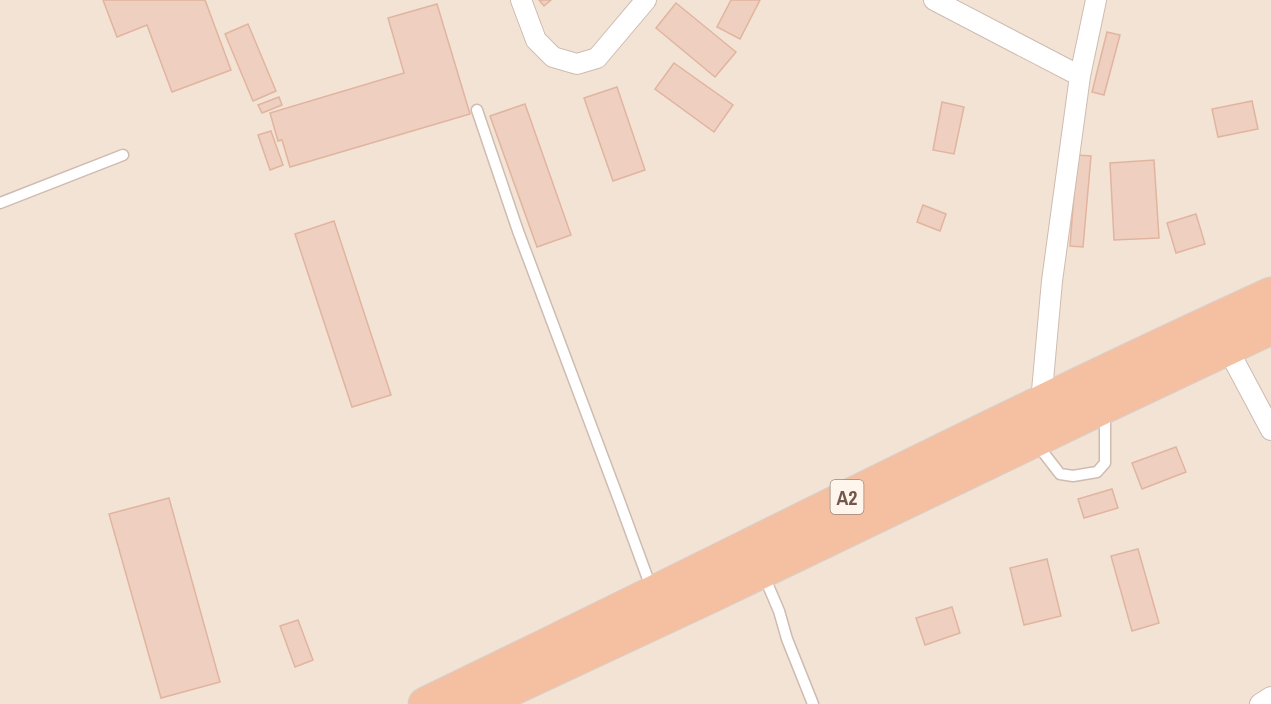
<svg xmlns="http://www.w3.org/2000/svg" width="1271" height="704" viewBox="0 0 1271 704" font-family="'Archivo Narrow',sans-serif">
<rect width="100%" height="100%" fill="#fbf2e6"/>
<path fill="#f3e3d5" d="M0,0H1271V704H0Z"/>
<path fill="#efcfbf" stroke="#e1b4a0" stroke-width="1.5" d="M103,0H205L231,70L172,92L147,25L117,37Z
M539,0H551L544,6Z
M731,0H760L740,39L717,27Z
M676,3L736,52L715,77L656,28Z
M437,4L470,114L290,167L282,140L278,141L270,113L404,73L388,18Z
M248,24L276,91L253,101L225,34Z
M1107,32L1120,35L1104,95L1092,92Z
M674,63L733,105L714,132L655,89Z
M617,87L645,170L613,181L584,98Z
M279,97L282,105L262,113L258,105Z
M1252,101L1258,129L1218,137L1212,109Z
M942,102L964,107L954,154L933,150Z
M525,104L571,235L537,247L490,116Z
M271,131L283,165L270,170L258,135Z
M1077,155L1091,156L1083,247L1070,246Z
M1154,160L1159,238L1114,240L1110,163Z
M923,205L946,214L940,231L917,222Z
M1196,214L1205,244L1176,253L1167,223Z
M334,221L391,395L352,407L295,234Z
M1176,447L1186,472L1142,489L1132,463Z
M1112,489L1118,508L1084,518L1078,499Z
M169,498L220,682L161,698L109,514Z
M1138,549L1159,623L1132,631L1111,556Z
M1047,559L1061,616L1024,625L1010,568Z
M952,607L960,633L925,645L916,618Z
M298,620L313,660L295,667L280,626Z"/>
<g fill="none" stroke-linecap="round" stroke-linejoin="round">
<defs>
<path id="service" d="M477,110L518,231L619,500L652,590
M0,203L123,155
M1036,443L1060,474L1073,476L1097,472L1105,463V411
M764,576L779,611L787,639L813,704"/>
<path id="minor" d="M521,0L536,40L553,57L577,64L597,58L646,0
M934,0L1080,76
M1223,340L1271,430
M1041,402L1052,281L1080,76L1096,0
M1260,704L1271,697"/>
<path id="trunk" d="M425,704C708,568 986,424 1271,294
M480,704L709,597L1104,407L1271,328"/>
</defs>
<use href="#service" stroke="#cfbbb0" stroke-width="13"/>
<use href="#minor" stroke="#cfbbb0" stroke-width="22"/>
<use href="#trunk" stroke="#d8d0cd" stroke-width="35"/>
<use href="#service" stroke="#fff" stroke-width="10"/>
<use href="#minor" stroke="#fff" stroke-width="20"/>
<use href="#trunk" stroke="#f4c0a1" stroke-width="33"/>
</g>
<g text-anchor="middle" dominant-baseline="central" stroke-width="6" stroke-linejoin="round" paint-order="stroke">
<rect fill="#fef6ec" stroke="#9d877c" stroke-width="1.5" x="830.5" y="480" width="33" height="34" rx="4.5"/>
<g font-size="20" font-weight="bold" fill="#74574c">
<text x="847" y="497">A2</text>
</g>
</g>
</svg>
